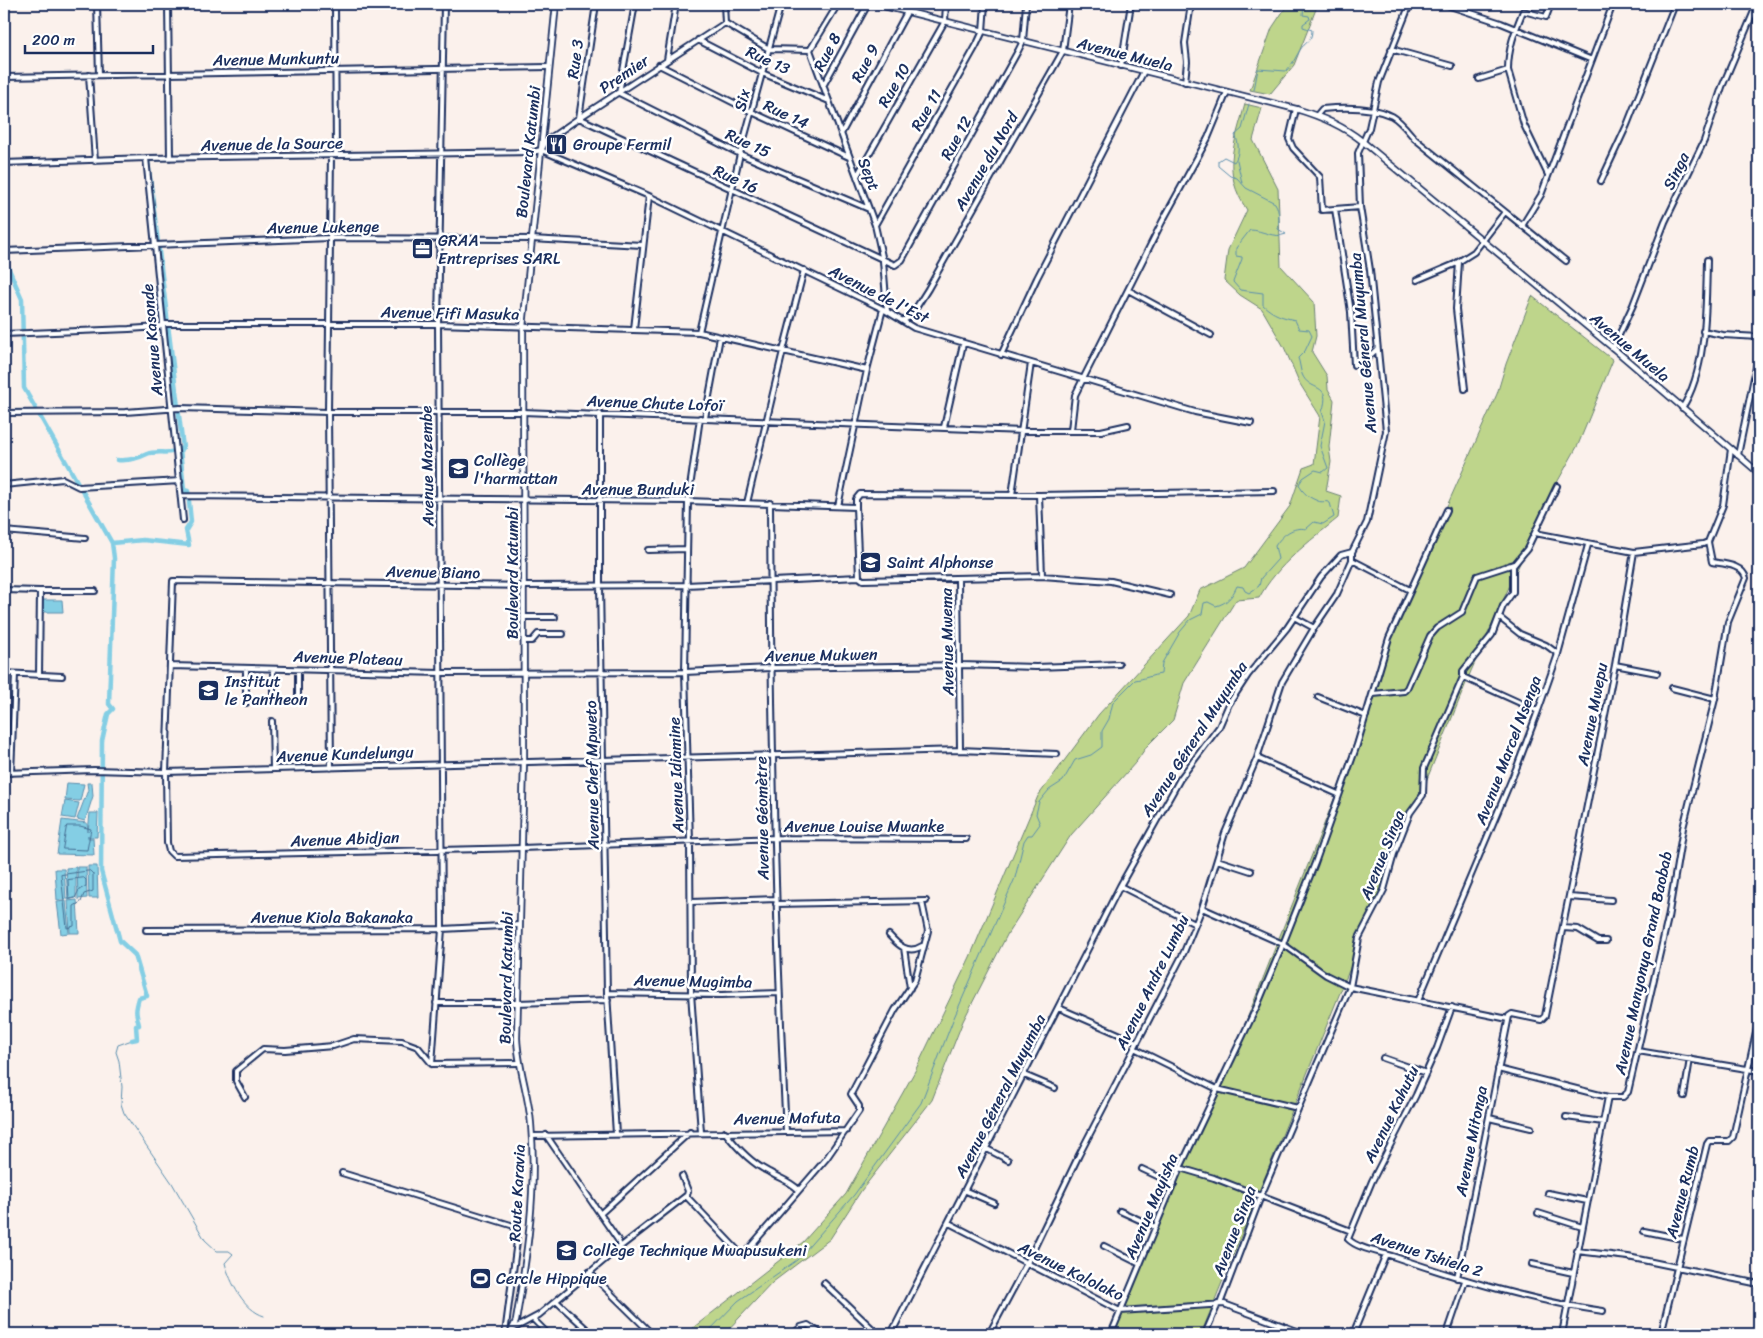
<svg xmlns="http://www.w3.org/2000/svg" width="1763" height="1338" viewBox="0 0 1763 1338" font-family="Sriracha,sans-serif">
<rect width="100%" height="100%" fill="#fbf1ec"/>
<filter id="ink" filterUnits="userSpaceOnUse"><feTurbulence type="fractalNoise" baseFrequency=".02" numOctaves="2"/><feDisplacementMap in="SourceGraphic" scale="10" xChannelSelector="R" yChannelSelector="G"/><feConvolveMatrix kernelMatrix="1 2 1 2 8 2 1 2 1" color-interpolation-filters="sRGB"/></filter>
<g filter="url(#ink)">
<path fill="#bed58b" stroke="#6c8274" d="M1288,4H1318L1294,65L1270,94L1250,90L1272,28Z
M1245,104L1262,108L1253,140L1278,189L1281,266L1314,302L1316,336L1312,352L1327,376L1328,389L1334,400L1329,447L1331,462L1326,491L1341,496L1338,518C1309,542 1277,565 1259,598L1236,600L1184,683L1173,720L1147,746L1136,762L1071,835L1008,933L963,1021L932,1100L861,1191L830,1239L773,1282L724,1334H685L803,1242L846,1194L915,1071L970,957L1038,796L1099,714L1189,616L1200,590L1244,568L1290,506L1303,468L1314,464L1320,416L1300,384L1284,347L1262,309L1240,295L1224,280L1228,250L1247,210C1221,171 1234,146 1245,104Z
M1532,296L1613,360L1578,445L1554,488L1471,671L1201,1334H1111L1241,1034L1338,789L1401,609L1497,394L1506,364Z"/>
<path fill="#84cee4" stroke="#5a8eae" d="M41,600H62L63,612H41Z
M67,783L84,784L80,801L65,800Z
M87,783H92L93,796L85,821L77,819L88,790Z
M65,801L79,803L75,819L62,817Z
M90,813H98L97,837H88V835V838H93L94,855L57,854L62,820L87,823L88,832Z
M88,866H97L98,898H89Z
M76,867V898L68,900L66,868Z
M77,867H86L87,898L78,899Z
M55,869H64L66,900H57Z
M77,900L79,933H70L68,901Z
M66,901L69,933L61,934L57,902Z"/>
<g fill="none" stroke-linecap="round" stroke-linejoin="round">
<path stroke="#456f94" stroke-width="1" d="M67,826H80L91,829L87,850L63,849Z
M90,871L93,874V891L84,894L81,902L74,906V926L67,928L61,875Z
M84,878L86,880V886L79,890L75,898L69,899L68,880Z"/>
<path stroke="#5a8eae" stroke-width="1" d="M1254,90L1258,69L1286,71C1294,62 1294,60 1300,50C1305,42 1312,42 1312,30L1303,27V24L1310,19L1309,16L1303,15L1304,4
M1237,160L1242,183
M132,1040L118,1045L116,1052L119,1061L122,1087L121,1104L124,1113L172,1183L205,1240L217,1251H229L233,1254L225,1263C230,1282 244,1310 264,1316
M706,1334L738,1301L797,1260L854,1195L921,1103L953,1020L1015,878L1024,841L1028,835H1032L1040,824L1036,814L1039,802L1049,790L1063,781L1075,760L1091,755L1102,747V731L1109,719L1113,702L1135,680C1144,679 1152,675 1161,674L1162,663L1180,632L1190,620L1202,614L1204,603L1208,602L1216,606C1227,603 1232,597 1237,586L1243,587L1245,591L1249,593L1259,586L1261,578L1278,559L1275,546C1282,535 1293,526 1306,529L1314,522L1323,524L1334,517L1330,503C1326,500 1322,503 1318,501C1310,498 1302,493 1299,484L1303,478L1315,470L1323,472L1328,468L1320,446L1325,421L1322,412C1333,381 1309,393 1302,374C1300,369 1300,363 1298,358L1305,351L1312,336L1309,330L1299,329L1295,320C1282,317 1274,315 1263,305V293L1240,290L1233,282L1242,259V257L1236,256V248L1250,230C1263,230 1274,239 1286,234L1278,229C1279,221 1280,211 1275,203L1246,188L1237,178L1230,176L1218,166V161L1224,157L1234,162C1240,155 1239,142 1235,135L1242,129L1249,104"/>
<path stroke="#84cee4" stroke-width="4.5" d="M4,258L22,299L24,388L112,543L114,558L109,704L113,709L108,714L102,741L101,871L120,941L135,955L147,996L139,998C135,1012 136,1012 139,1025L136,1026L137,1039L132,1040
M117,460C129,461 137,459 147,454C157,450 169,455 178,450
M112,543L143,540L189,545L186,530L191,522L188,491L184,490L180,449L183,448L148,161"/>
<defs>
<path id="minor" d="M97,4L99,75
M168,4L170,158
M335,4L336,155
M596,4L579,118L895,265L902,260L1018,51L1023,41L1026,4
M635,4L619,93L740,154L869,209
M724,4L725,23L769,49L810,50L838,4
M1444,4L1501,23L1592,60
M698,40L762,73L829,101
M1391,49L1452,66
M810,50L875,225L883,261L887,311
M667,60L676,4
M659,65L752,112L849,157
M1121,66L1131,4
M89,75L95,161
M4,77L549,67
M1479,79L1508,70
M1185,82L1187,62L1185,43L1191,4
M823,86L868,4
M1296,109L1289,139L1293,148L1320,177L1322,210L1360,207
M1317,115L1322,109C1343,107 1373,107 1392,116C1401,121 1408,131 1415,139L1566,261
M841,134L907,12V4
M542,149L546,141L579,118L725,23
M541,150L649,196L883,309L914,328L1195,412L1251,423
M331,155L328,412L331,768
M146,158L183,520
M4,163L146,158L533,152L541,150
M1548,175L1524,125L1508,70C1508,48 1515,31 1523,11L1546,17L1551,4
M857,176L945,21L946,4
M1601,181L1627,125L1675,4
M1335,209L1351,312L1354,365H1360L1377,349
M875,225L976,46L983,31L985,4
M1522,226L1541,195L1613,4
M4,251L330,238L531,239L642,245
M1459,262L1456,309L1465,389
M1417,280L1455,264L1474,252L1505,212
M1128,290L1211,335
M904,320L911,316L928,289L1063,51L1069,4
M634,329L649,196
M1703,331L1723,335L1759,337
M699,332L740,154L781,4
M4,334L129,329L159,327L164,324H438L699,332L867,370
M1613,348L1633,305L1665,222L1704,141L1722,87L1757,4
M1001,355L1037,278L1144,71
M1682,408C1707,371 1706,304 1707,260
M4,413L125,412L180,408L328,412H523L1023,431H1101L1128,425
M600,414V586L607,993L616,1134
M700,418L688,501L685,672L690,841L691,993L701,1132
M705,418L720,337
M944,427L963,344
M1071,430L1075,395L1162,222L1208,138L1227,92
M1738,455L1759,353
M4,485L63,479L79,487L180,481
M1012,495L1031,363
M1039,495L1042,576
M181,496L688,501L856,507
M747,503L783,351L804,270
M770,503C771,713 775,923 786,1132
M838,506L867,370L883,309
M4,531L85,538
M1535,533L1634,552L1703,544L1708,542L1723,505L1731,449
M648,550L687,549
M1352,560L1410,590
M859,577L856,507V499L860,494L1039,495L1274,491
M958,580L960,750
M4,590L40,591L39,675
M40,591H95
M524,617H555
M1294,617L1314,628
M1500,618L1520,634L1546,645L1558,654
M525,641H532L538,634H563
M1615,665L1657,673
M171,666L440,673L685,672L770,668L961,665L1036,667L1119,664
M273,669V700
M4,673L62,676
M1463,677L1538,711
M1672,688L1715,699
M1373,694L1404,691L1407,688L1430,636L1437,628L1462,612L1477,576L1514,564
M1318,697L1366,716
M298,698V670
M246,703V668
M272,721L273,769
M1257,758L1338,794
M4,773L94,770L166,772L960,750L1057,754
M11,773L15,674
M966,839L775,838L522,848L174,856L169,851L167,843L166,772L173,581L525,586L686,585L859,577L863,580L1042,576L1111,581L1170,595
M1217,860L1251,871
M1120,886L1195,924
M1569,897L1611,900
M691,902L776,899
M776,904L926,901
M1202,908L1283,944L1326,975L1350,987L1508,1019
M1563,928L1578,929L1598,941H1606
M146,930L442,929L519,925
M889,935C898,945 908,955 922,946
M904,948L910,988
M607,993L722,995L779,993
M1418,1001L1518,764L1538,711L1558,654L1588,545
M436,1003H517L608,1000
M1452,1007L1437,1048L1416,1095L1372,1181L1348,1239C1358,1249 1381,1252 1395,1257C1463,1280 1531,1301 1603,1311
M1059,1008L1137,1042
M1134,1048L1217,1089L1298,1108
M1638,1051L1759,1071
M1383,1058L1426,1073
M432,1064L442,929L438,324L444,4
M432,1064L519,1063
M1498,1069L1608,1097H1623L1628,1092L1668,918L1683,828L1715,699L1728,622L1746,578C1742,564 1723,564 1712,562L1708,542
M1024,1075L1055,1088
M1684,1096L1690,1059
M245,1097L236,1081V1071L263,1049L285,1050L333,1046L354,1039L402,1041L418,1047L432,1064
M1566,1117L1603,1122
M1489,1118L1531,1128
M725,1132C737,1148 751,1163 769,1172C782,1180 787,1179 799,1190
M532,1136L846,1131
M987,1149L1008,1160
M1180,1168L1214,1178L1351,1231
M1142,1169L1174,1184
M342,1173L514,1226L517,1241L505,1334
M966,1191L994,1203
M1548,1193L1587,1201
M686,1196L740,1253L744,1254L826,1159L859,1111V1106L851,1094L895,1010L915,980L928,931L922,902
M1120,1211L1155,1227
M1538,1213L1582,1227
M600,1214L690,1132
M949,1223L1120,1311L1224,1304L1305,1334
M1644,1231L1683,1239
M1104,1246L1140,1264
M620,1247L687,1195L688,1191L682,1176
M1577,1251L1628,1257L1759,1284
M1532,1264L1573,1273
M589,1272L652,1334
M1457,1278L1509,1016L1512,1014L1541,1020L1545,1016L1615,665L1634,552
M824,1283L878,1334
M556,1301L592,1334
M1220,1304L1261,1196L1350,987L1359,938L1384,890L1394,854L1410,813L1423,795L1424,768L1463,677V671L1492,635L1503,606L1513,592V566L1527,549L1557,486
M533,1319L548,1334
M513,1329L539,1315L620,1247L618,1240L546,1135
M793,1334L801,1327L808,1325L822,1334
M891,1334L1120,886L1180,779L1219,727L1229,704L1248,675L1287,628L1321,577L1341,555L1352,552L1367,522L1386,431L1370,270L1360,207L1358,153L1369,128L1379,82L1410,4
M989,1334L1027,1263L1079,1155L1184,952L1202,908L1225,833L1257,758L1282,682L1314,628L1337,594L1352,560V552
M1111,1334L1180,1168L1258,1004L1283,944L1315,863L1357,745L1389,638L1447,510
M1205,1334L1218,1304
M1353,1334L1386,1254
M1447,1334L1465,1281
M1562,1334L1608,1097
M1661,1334L1707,1144L1709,1141H1729L1733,1137L1759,1019"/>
<path id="tertiary" d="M876,4L1296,109C1320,116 1342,125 1362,141L1613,348L1759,473
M510,1334L516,1321C527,1256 537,1191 531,1124C529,1095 518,1068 517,1038L524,761L523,327L556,4"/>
</defs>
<use href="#minor" stroke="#1b2f5e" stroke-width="8"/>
<use href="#tertiary" stroke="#1b2f5e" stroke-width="8"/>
<use href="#minor" stroke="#fff" stroke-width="4"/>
<use href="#tertiary" stroke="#fff" stroke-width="4.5"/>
</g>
</g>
<defs>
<symbol id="restaurant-square" viewBox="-11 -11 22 22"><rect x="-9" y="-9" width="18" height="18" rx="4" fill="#1b2f5e" stroke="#fff"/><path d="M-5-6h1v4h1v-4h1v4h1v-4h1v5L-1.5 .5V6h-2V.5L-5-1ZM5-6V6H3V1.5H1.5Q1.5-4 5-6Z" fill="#fff"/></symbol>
<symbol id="office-square" viewBox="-11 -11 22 22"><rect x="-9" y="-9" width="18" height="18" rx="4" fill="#1b2f5e" stroke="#fff"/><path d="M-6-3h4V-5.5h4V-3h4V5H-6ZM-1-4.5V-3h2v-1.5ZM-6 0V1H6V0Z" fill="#fff"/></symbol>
<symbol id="school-square" viewBox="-11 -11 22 22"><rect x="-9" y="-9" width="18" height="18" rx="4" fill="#1b2f5e" stroke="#fff"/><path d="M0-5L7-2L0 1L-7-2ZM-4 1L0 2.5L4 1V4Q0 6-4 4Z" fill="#fff"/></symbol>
<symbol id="stadium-square" viewBox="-11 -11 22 22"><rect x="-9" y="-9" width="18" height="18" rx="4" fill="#1b2f5e" stroke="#fff"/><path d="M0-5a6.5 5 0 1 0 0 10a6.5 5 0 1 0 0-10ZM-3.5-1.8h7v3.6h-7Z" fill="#fff"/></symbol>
</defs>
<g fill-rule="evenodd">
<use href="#restaurant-square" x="544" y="132" width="25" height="25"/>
<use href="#office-square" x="410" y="236" width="25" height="25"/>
<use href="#school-square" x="446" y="456" width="25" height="25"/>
<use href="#school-square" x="858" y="550" width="25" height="25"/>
<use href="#school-square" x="196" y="678" width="25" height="25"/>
<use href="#school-square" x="554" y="1238" width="25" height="25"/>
<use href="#stadium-square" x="468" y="1266" width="25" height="25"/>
</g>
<g text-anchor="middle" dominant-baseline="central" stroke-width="5" stroke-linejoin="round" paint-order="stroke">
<g font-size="16" fill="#1b2f5e" stroke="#fff">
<text transform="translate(827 52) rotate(-62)">Rue 8</text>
<text transform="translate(1125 54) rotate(14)">Avenue Muela</text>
<text transform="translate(276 59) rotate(-1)">Avenue Munkuntu</text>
<text transform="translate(575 59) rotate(-82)">Rue 3</text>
<text transform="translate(768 60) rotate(25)">Rue 13</text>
<text transform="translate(865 63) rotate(-62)">Rue 9</text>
<text transform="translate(624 74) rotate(-34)">Premier</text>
<text transform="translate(894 85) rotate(-60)">Rue 10</text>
<text transform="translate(742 100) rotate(-75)">Six</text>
<text transform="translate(926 110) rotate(-60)">Rue 11</text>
<text transform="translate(786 114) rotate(25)">Rue 14</text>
<text transform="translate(956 138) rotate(-61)">Rue 12</text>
<text transform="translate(748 143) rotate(25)">Rue 15</text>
<text transform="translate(272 144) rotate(-1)">Avenue de la Source</text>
<text transform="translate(528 152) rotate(-84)">Boulevard Katumbi</text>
<text transform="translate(986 161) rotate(-60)">Avenue du Nord</text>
<text transform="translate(1676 171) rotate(-64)">Singa</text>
<text transform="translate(869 174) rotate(69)">Sept</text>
<text transform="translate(736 179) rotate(25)">Rue 16</text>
<text transform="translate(323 227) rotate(-1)">Avenue Lukenge</text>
<text transform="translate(879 294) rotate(27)">Avenue de l'Est</text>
<text transform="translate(450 313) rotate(1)">Avenue Fifi Masuka</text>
<text transform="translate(152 340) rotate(-95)">Avenue Kasonde</text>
<text transform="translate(1363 343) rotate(-95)">Avenue Géneral Muyumba</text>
<text transform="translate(1630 347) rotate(40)">Avenue Muela</text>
<text transform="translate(655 403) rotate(2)">Avenue Chute Lofoï</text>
<text transform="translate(427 466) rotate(-91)">Avenue Mazembe</text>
<text x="638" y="489">Avenue Bunduki</text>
<text transform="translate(433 572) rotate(1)">Avenue Biano</text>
<text transform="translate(512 573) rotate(-90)">Boulevard Katumbi</text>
<text transform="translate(947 642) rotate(-91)">Avenue Mwema</text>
<text transform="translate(821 655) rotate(-1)">Avenue Mukwen</text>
<text transform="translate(348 658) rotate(2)">Avenue Plateau</text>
<text transform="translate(1592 714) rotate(-79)">Avenue Mwepu</text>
<text transform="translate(1194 739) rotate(-57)">Avenue Géneral Muyumba</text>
<text transform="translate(1508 750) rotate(-69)">Avenue Marcel Nsenga</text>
<text transform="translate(345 754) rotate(-2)">Avenue Kundelungu</text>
<text transform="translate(592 775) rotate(-91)">Avenue Chef Mpweto</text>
<text transform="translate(676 775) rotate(-92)">Avenue Idiamine</text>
<text transform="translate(762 818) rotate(-91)">Avenue Géomètre</text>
<text x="864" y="826">Avenue Louise Mwanke</text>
<text transform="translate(345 839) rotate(-2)">Avenue Abidjan</text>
<text transform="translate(1382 855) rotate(-68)">Avenue Singa</text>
<text x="332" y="917">Avenue Kiola Bakanaka</text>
<text transform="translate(1643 963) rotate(-78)">Avenue Manyonya Grand Baobab</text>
<text transform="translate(506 978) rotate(-89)">Boulevard Katumbi</text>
<text transform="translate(693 981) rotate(1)">Avenue Mugimba</text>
<text transform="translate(1152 982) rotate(-64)">Avenue Andre Lumbu</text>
<text transform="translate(1000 1096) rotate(-63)">Avenue Géneral Muyumba</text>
<text transform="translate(1391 1114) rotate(-64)">Avenue Kahutu</text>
<text transform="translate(787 1118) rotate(-1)">Avenue Mafuta</text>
<text transform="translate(1471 1141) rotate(-79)">Avenue Mitonga</text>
<text transform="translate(1682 1192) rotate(-76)">Avenue Rumb</text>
<text transform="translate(517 1193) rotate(-87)">Route Karavia</text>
<text transform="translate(1151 1206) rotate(-67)">Avenue Mayisha</text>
<text transform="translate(1234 1231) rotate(-69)">Avenue Singa</text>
<text transform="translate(1427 1254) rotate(18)">Avenue Tshiela 2</text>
<text transform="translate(1071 1271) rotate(26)">Avenue Kalolako</text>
</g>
<g font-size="16" fill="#1b2f5e" stroke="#fff" text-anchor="start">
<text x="573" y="144">Groupe Fermil</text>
<text x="438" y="240">GRAA<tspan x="438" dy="18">Entreprises SARL</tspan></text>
<text x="474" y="460">Collège<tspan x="474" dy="18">l'harmattan</tspan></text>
<text x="887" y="562">Saint Alphonse</text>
<text x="225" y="681">Institut<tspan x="225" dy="18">le Pantheon</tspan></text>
<text x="583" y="1250">Collège Technique Mwapusukeni</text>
<text x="496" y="1278">Cercle Hippique</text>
</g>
</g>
<rect width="1763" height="1338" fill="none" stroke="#fff" stroke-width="20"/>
<rect x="10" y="10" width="1743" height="1318" fill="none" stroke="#1b2f5e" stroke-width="2" filter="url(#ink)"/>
<path d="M25 45v8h128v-8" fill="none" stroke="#1b2f5e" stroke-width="2.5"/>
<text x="32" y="45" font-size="15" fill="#1b2f5e" stroke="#ffffff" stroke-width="4" paint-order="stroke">200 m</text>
</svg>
